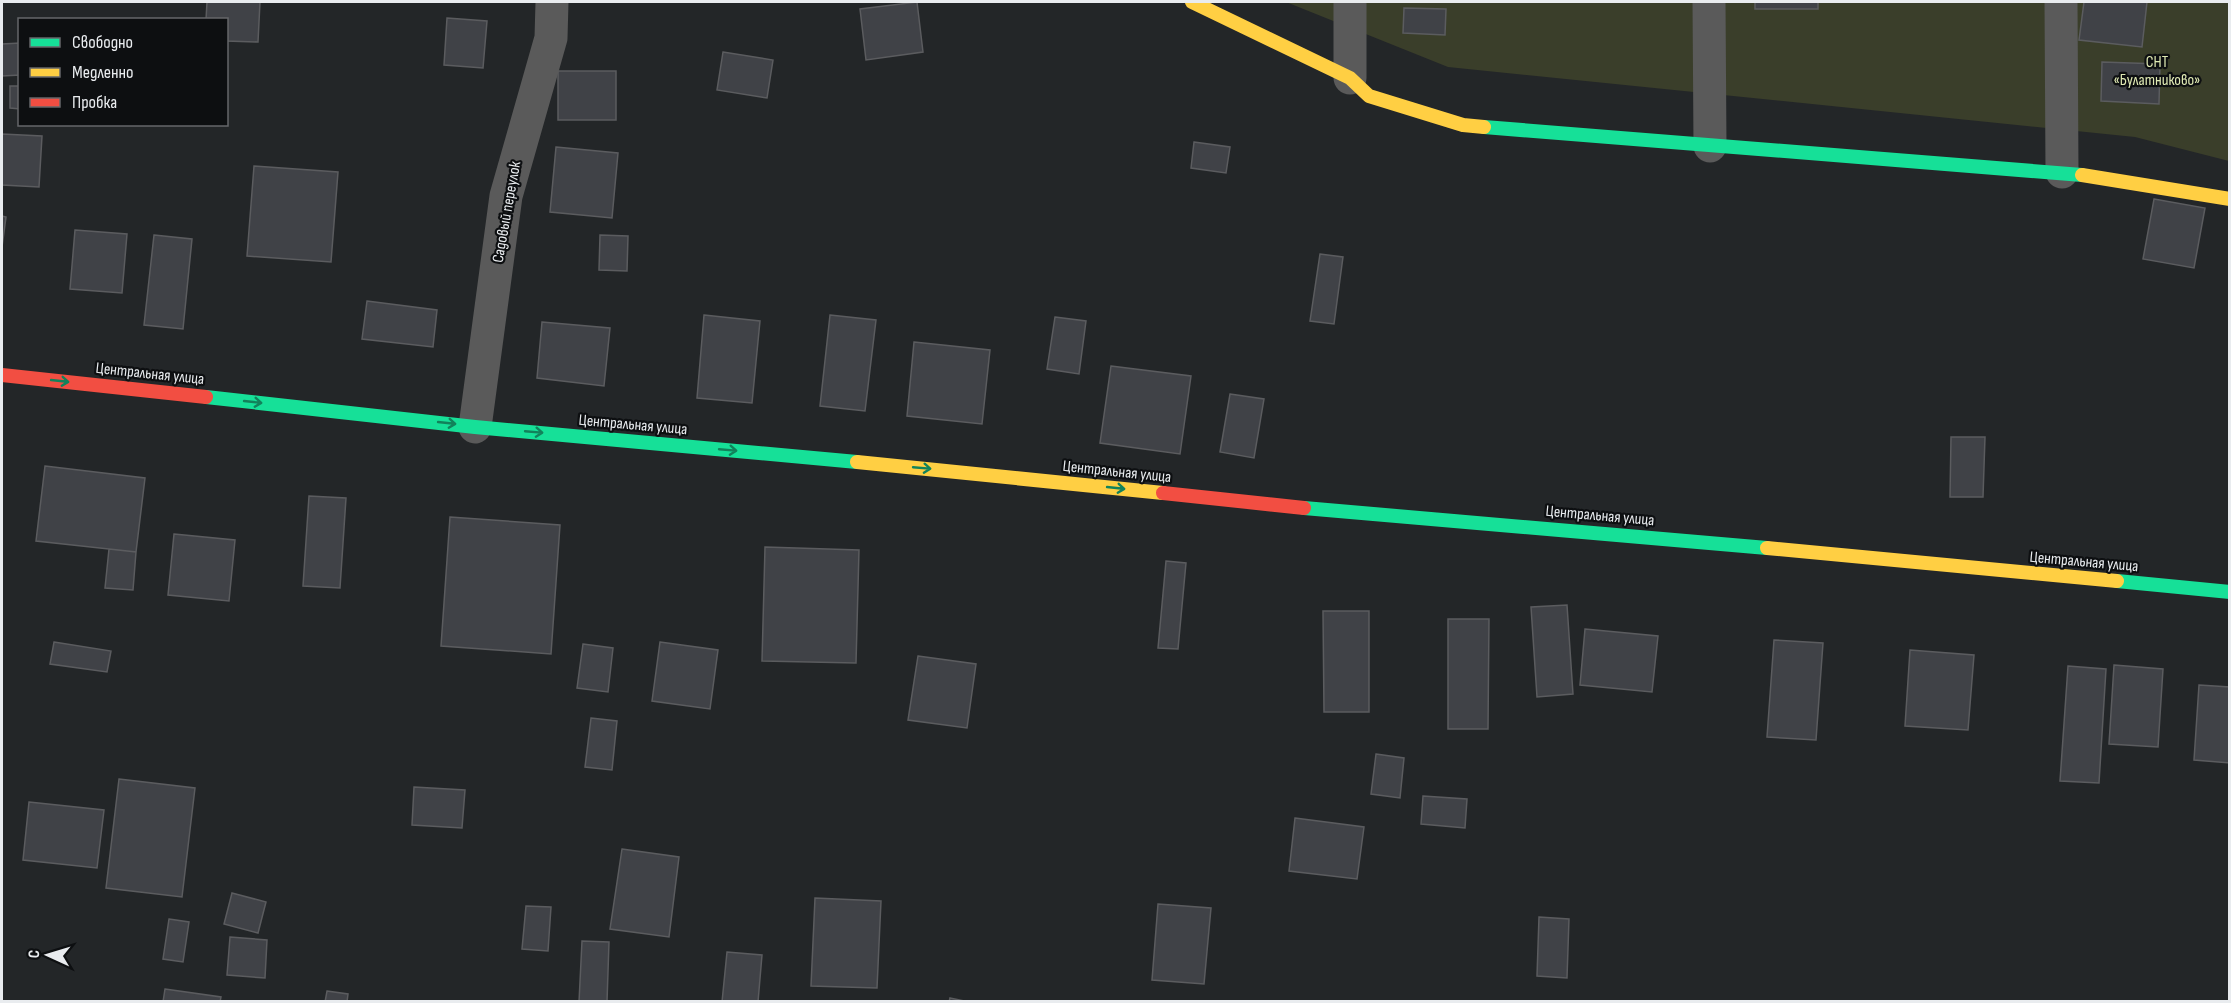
<svg xmlns="http://www.w3.org/2000/svg" width="2231" height="1003" viewBox="0 0 2231 1003" font-family="'Sofia Sans Condensed',sans-serif">
<rect width="100%" height="100%" fill="#232628"/>
<path fill="#3a3e2a" d="M1286,2H2229V161L2135,137L1448,67Z"/>
<path fill="#404247" stroke="#5b5c5f" stroke-width="1.5" d="M207,2H260L258,42L226,41V20H206Z
M917,2L923,52L866,60L860,9Z
M1755,2H1818V9H1755Z
M2084,2H2147L2142,47L2079,40Z
M1404,8L1446,9L1445,35L1403,33Z
M447,18L487,21L483,68L444,65Z
M20,43V75L2,76V44Z
M723,52L773,60L767,98L717,90Z
M2102,62L2160,64L2159,104L2101,101Z
M558,71H616V120H558Z
M10,86H20V109L10,108Z
M2,134L42,136L39,187L2,185Z
M1194,142L1230,147L1226,173L1191,168Z
M556,147L618,153L612,218L550,212Z
M254,166L338,172L331,262L247,256Z
M2154,199L2205,208L2194,268L2143,259Z
M2,216L6,217L2,247Z
M75,230L127,234L122,293L70,289Z
M154,235L192,239L183,329L144,325Z
M600,235L628,236L627,271L599,270Z
M1320,254L1343,257L1334,324L1310,321Z
M367,301L437,310L433,347L362,339Z
M704,315L760,321L752,403L697,398Z
M830,315L876,320L865,411L820,406Z
M1055,317L1086,321L1079,374L1047,369Z
M542,322L610,328L604,386L537,378Z
M914,342L990,350L982,424L907,416Z
M1111,366L1191,376L1180,454L1100,443Z
M1230,394L1264,399L1254,458L1220,452Z
M1951,437H1985L1983,497H1950Z
M45,466L145,478L136,552L36,541Z
M309,496L346,498L340,588L303,586Z
M450,517L560,525L551,654L441,646Z
M174,534L235,540L229,601L168,595Z
M765,547L859,550L856,663L762,661Z
M109,549L136,552L133,590L105,588Z
M1166,561L1186,563L1178,649L1158,648Z
M1567,605L1573,694L1537,697L1531,607Z
M1323,611H1369V712H1324Z
M1448,619H1489L1488,729H1448Z
M1585,629L1658,636L1652,692L1580,685Z
M1774,640L1823,643L1816,740L1767,737Z
M54,642L111,651L107,672L50,664Z
M660,642L718,650L710,709L652,701Z
M583,644L613,648L608,692L577,688Z
M1910,650L1974,655L1968,730L1905,726Z
M918,656L976,664L967,728L908,720Z
M2114,665L2163,669L2158,747L2109,744Z
M2068,666L2106,669L2099,783L2060,781Z
M2199,685L2230,687V763L2194,760Z
M591,718L617,721L612,770L585,767Z
M1376,754L1404,758L1400,798L1371,794Z
M119,779L195,788L182,897L106,888Z
M414,787L465,790L462,828L412,825Z
M1423,796L1467,799L1465,828L1421,824Z
M29,802L104,810L97,868L23,860Z
M1295,818L1364,827L1357,879L1289,871Z
M622,849L679,857L669,937L610,929Z
M232,893L266,902L258,933L224,924Z
M815,898L881,901L877,988L811,986Z
M1158,904L1211,908L1204,984L1152,980Z
M526,906L551,907L548,951L522,949Z
M1539,917L1569,919L1567,978L1537,976Z
M169,919L189,922L183,962L163,959Z
M230,937L267,940L265,978L227,975Z
M582,941L609,942L607,1002H579Z
M727,952L762,955L758,1002H722Z
M165,989L221,997L220,1002H163Z
M327,991L348,994L347,1002H325Z
M950,998L969,1002H949Z"/>
<g fill="none" stroke-linecap="round" stroke-linejoin="round">
<path stroke="#5a5a5a" stroke-width="33" d="M1350,2V78
M1709,2L1710,146
M2061,2L2062,172
M475,427L506,196L551,38L552,2"/>
<path stroke="#16e098" stroke-width="14" d="M1484,127L2082,175
M206,397L475,427L857,462
M1304,508L1767,548
M2117,581L2230,592"/>
<path stroke="#ffcf43" stroke-width="14" d="M1192,2L1350,78L1369,96L1463,125L1484,127
M2082,175L2230,199
M857,462L1163,493
M1767,548L2117,581"/>
<path stroke="#f24e42" stroke-width="14" d="M2,375L206,397
M1163,493L1304,508"/>
</g>
<defs><path id="oneway-shaft" d="M-6 0H5M1.5-3L5.5 0L1.5 3" fill="none" stroke-width="1.6" stroke-linecap="round" stroke-linejoin="round" transform="scale(1.5)"/></defs>
<g stroke="#12825b">
<use href="#oneway-shaft" transform="translate(60 381) rotate(6)"/>
<use href="#oneway-shaft" transform="translate(253 402) rotate(6)"/>
<use href="#oneway-shaft" transform="translate(447 423) rotate(6)"/>
<use href="#oneway-shaft" transform="translate(534 432) rotate(5)"/>
<use href="#oneway-shaft" transform="translate(728 450) rotate(5)"/>
<use href="#oneway-shaft" transform="translate(922 468) rotate(5)"/>
<use href="#oneway-shaft" transform="translate(1116 488) rotate(6)"/>
</g>
<g text-anchor="middle" dominant-baseline="central" stroke-width="4.5" stroke-linejoin="round" paint-order="stroke">
<g font-size="16" fill="#e0eab4" stroke="#0d0f11">
<text x="2157" y="62">СНТ<tspan x="2157" dy="18">«Булатниково»</tspan></text>
</g>
<g font-size="16" fill="#e9ecef" stroke="#0d0f11">
<text transform="translate(507 212) rotate(-80)">Садовый переулок</text>
<text transform="translate(150 374) rotate(6)">Центральная улица</text>
<text transform="translate(633 425) rotate(5)">Центральная улица</text>
<text transform="translate(1117 472) rotate(6)">Центральная улица</text>
<text transform="translate(1600 516) rotate(5)">Центральная улица</text>
<text transform="translate(2084 562) rotate(5)">Центральная улица</text>
</g>
</g>
<rect width="2231" height="1003" fill="none" stroke="#e9ecef" stroke-width="6"/>
<rect x="18" y="18" width="210" height="108" fill="#0d0f11" stroke="#65676a" stroke-width="1.5"/>
<rect x="30" y="38" width="30" height="9" fill="#16e098" stroke="#65676a" stroke-width="1.5"/>
<text x="72" y="48" font-size="18" fill="#e9ecef">Свободно</text>
<rect x="30" y="68" width="30" height="9" fill="#ffcf43" stroke="#65676a" stroke-width="1.5"/>
<text x="72" y="78" font-size="18" fill="#e9ecef">Медленно</text>
<rect x="30" y="98" width="30" height="9" fill="#f24e42" stroke="#65676a" stroke-width="1.5"/>
<text x="72" y="108" font-size="18" fill="#e9ecef">Пробка</text>
<g transform="translate(48 955) rotate(274)" stroke="#0d0f11" stroke-width="4.5" paint-order="stroke">
<path d="M0-4.5L10 22L0 15L-10 22Z" fill="#e9ecef"/>
<text y="-9" font-size="16" font-weight="bold" text-anchor="middle" fill="#e9ecef">С</text>
</g>
</svg>
